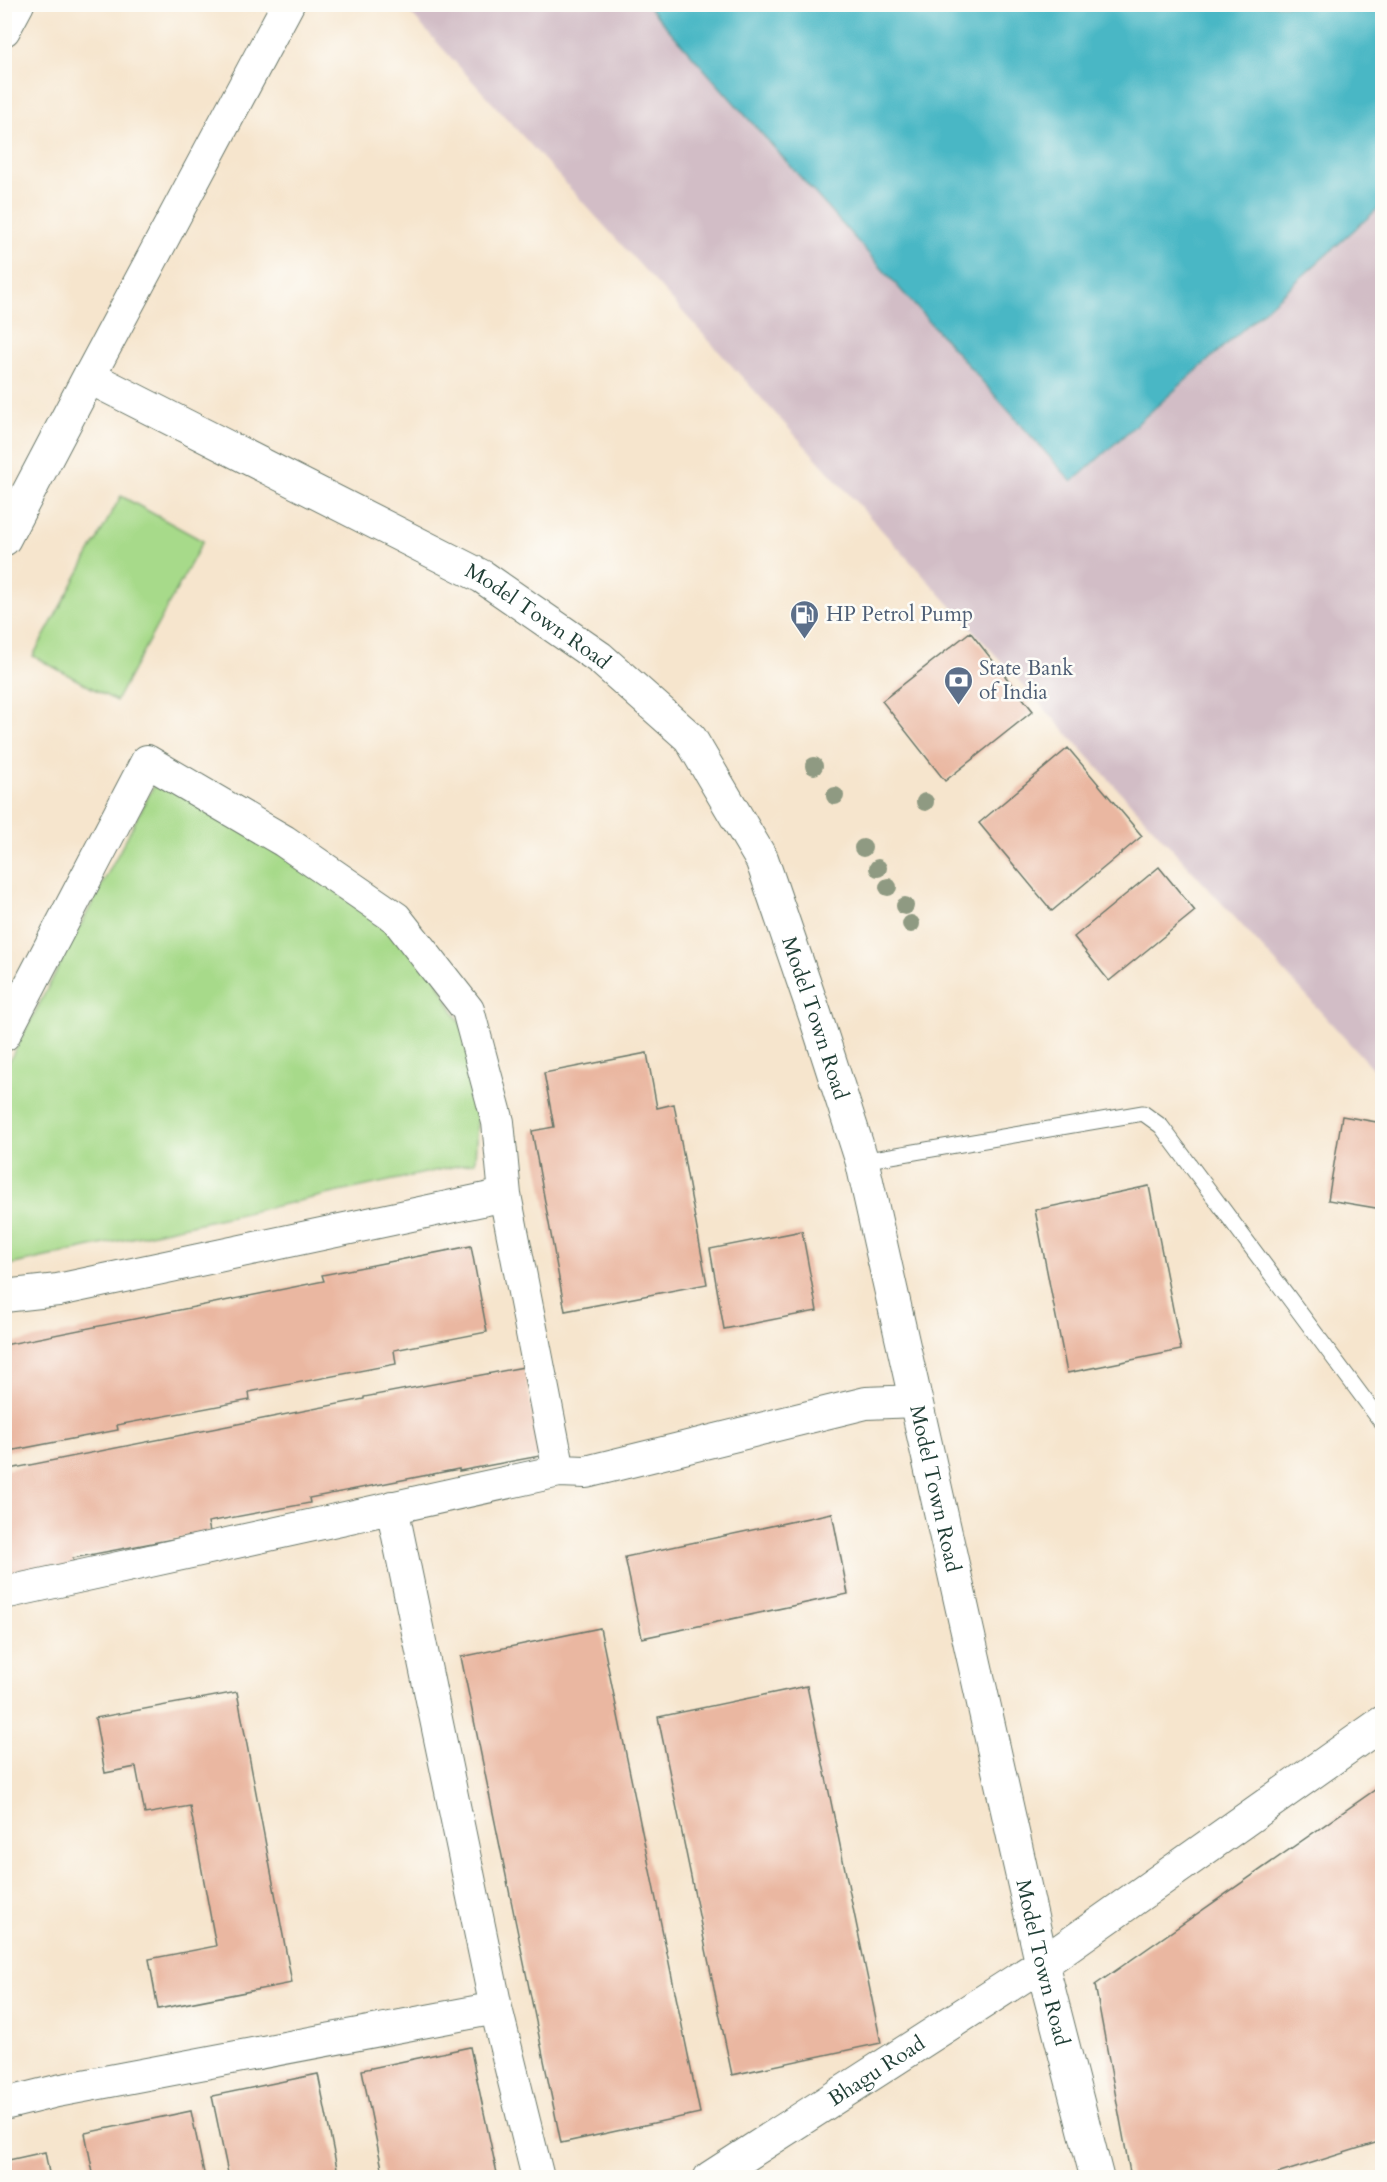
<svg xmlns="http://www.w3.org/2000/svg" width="1387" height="2182" viewBox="0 0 1387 2182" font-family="Cardo,serif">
<rect width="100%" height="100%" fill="#fdfcf7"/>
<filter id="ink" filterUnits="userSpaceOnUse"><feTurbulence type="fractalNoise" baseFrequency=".0167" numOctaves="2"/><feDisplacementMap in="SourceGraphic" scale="12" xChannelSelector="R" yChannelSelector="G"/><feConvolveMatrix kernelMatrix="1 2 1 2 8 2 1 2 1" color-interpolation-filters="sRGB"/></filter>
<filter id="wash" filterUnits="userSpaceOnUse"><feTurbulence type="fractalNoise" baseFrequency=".008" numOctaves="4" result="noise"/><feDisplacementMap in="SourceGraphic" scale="24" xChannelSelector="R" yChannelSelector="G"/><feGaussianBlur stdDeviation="1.35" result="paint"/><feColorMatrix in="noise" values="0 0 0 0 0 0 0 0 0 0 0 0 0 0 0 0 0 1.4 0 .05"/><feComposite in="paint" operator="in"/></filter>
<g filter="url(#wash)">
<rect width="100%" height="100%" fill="#f6e5cd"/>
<path fill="#d2bdc6" d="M403,5H1382V1079Z"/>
<path fill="#a7da8a" stroke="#638c5f" stroke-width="1.5" d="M121,496L203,541L116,701L33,656Z
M157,780L316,874L427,962L480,1060L475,1162L5,1266L4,1071Z"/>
<path fill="#49b7c5" stroke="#347a7c" stroke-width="1.5" d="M647,5H1373L1382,15V205L1072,482Z"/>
<g id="blocks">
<path fill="#eab7a1" d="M970,632L1033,711L945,781L882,701Z
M1068,748L1142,836L1052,911L979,823Z
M1159,867L1195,911L1109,981L1074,937Z
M647,1053L657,1108L674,1104L707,1284L565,1311L532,1131L554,1127L544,1073Z
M1342,1116L1382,1123V1209L1328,1200Z
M1149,1186L1181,1350L1067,1373L1035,1210Z
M802,1231L817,1311L724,1329L710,1249Z
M471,1246L487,1332L394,1350L396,1364L249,1392L250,1400L117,1425L118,1430L4,1452V1345L324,1281L322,1275Z
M524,1367L540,1456L459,1471V1469L309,1498L310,1503L208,1522L210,1532L73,1558L74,1566L4,1579V1470L364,1399V1397Z
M832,1513L848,1594L642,1638L625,1557Z
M600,1628L700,2113L561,2143L461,1657Z
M807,1686L881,2043L732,2075L658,1717Z
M237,1692L292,1983L158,2009L149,1959L216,1946L190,1806L145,1814L136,1767L105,1773L95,1718Z
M1382,1785V2141L1264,2178H1131L1095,1985Z
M470,2047L498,2178H384L362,2070Z
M318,2074L339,2178H229L212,2096Z
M191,2111L205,2178H94L85,2133Z
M45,2152L50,2178H4V2161Z"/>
</g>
</g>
<g filter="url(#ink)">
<use href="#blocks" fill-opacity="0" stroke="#6a786a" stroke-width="1.5"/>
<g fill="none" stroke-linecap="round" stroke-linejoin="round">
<defs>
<path id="lane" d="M862,1161L1143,1113L1161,1126L1382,1423"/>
<path id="street" d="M4,30L18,4
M89,377L288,4
M4,1035L147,761L284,841L396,918L468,1010L498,1122L505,1195L559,1471
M4,1296L58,1290L505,1195
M392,1507L496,2008L538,2178
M4,1593L559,1471L586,1472L866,1403L916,1401
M4,2104L57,2091L496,2008"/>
<g id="secondary">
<path id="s1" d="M4,539L89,377L483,577L600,658L690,738L762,860L815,1015L862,1161L1042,1964L1097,2178"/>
<path id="s2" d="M710,2178L1042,1964L1382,1723"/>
</g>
</defs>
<use href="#lane" stroke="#6a786a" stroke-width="17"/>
<use href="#street" stroke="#6a786a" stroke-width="34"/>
<use href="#secondary" stroke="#6a786a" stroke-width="35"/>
<use href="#lane" stroke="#fff" stroke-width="15"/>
<use href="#street" stroke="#fff" stroke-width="32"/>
<use href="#secondary" stroke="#fff" stroke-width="33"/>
</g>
<g fill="#8f9a82">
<circle cx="814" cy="766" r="9"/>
<circle cx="835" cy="796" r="9"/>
<circle cx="925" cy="802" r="9"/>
<circle cx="863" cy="848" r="9"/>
<circle cx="878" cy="868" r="9"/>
<circle cx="888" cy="887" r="9"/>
<circle cx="905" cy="906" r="9"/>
<circle cx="911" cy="924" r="9"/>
</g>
</g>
<defs>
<symbol id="fuel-pin" viewBox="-11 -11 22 30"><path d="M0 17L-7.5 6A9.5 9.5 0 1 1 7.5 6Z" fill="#5c6f8a" stroke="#fdfcf7"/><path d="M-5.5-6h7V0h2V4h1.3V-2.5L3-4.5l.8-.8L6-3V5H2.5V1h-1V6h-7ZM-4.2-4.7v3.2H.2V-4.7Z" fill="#fff"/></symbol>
<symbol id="bank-pin" viewBox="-11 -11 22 30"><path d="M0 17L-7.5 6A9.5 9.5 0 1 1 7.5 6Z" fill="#5c6f8a" stroke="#fdfcf7"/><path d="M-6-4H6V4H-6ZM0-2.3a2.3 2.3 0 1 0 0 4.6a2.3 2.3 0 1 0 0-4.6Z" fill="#fff"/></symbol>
</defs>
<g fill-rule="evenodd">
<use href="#fuel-pin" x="788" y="598" width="33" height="45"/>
<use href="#bank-pin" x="942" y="664" width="33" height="45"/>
</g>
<g text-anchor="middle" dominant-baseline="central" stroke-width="5" stroke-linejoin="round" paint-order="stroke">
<g font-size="21" fill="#4e5e75" stroke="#fdfcf7" text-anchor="start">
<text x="826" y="614">HP Petrol Pump</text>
<text x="979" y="668">State Bank<tspan x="979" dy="24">of India</tspan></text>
</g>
<g font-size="21" fill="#1f3d34" stroke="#fdfcf7">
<text stroke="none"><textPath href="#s1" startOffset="692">Model Town Road</textPath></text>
<text stroke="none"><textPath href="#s1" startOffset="1196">Model Town Road</textPath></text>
<text stroke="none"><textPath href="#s1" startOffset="1682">Model Town Road</textPath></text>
<text stroke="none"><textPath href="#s1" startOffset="2168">Model Town Road</textPath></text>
<text stroke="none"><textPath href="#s2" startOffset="198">Bhagu Road</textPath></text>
</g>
</g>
<rect width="1387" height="2182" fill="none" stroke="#fdfcf7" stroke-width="24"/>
</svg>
